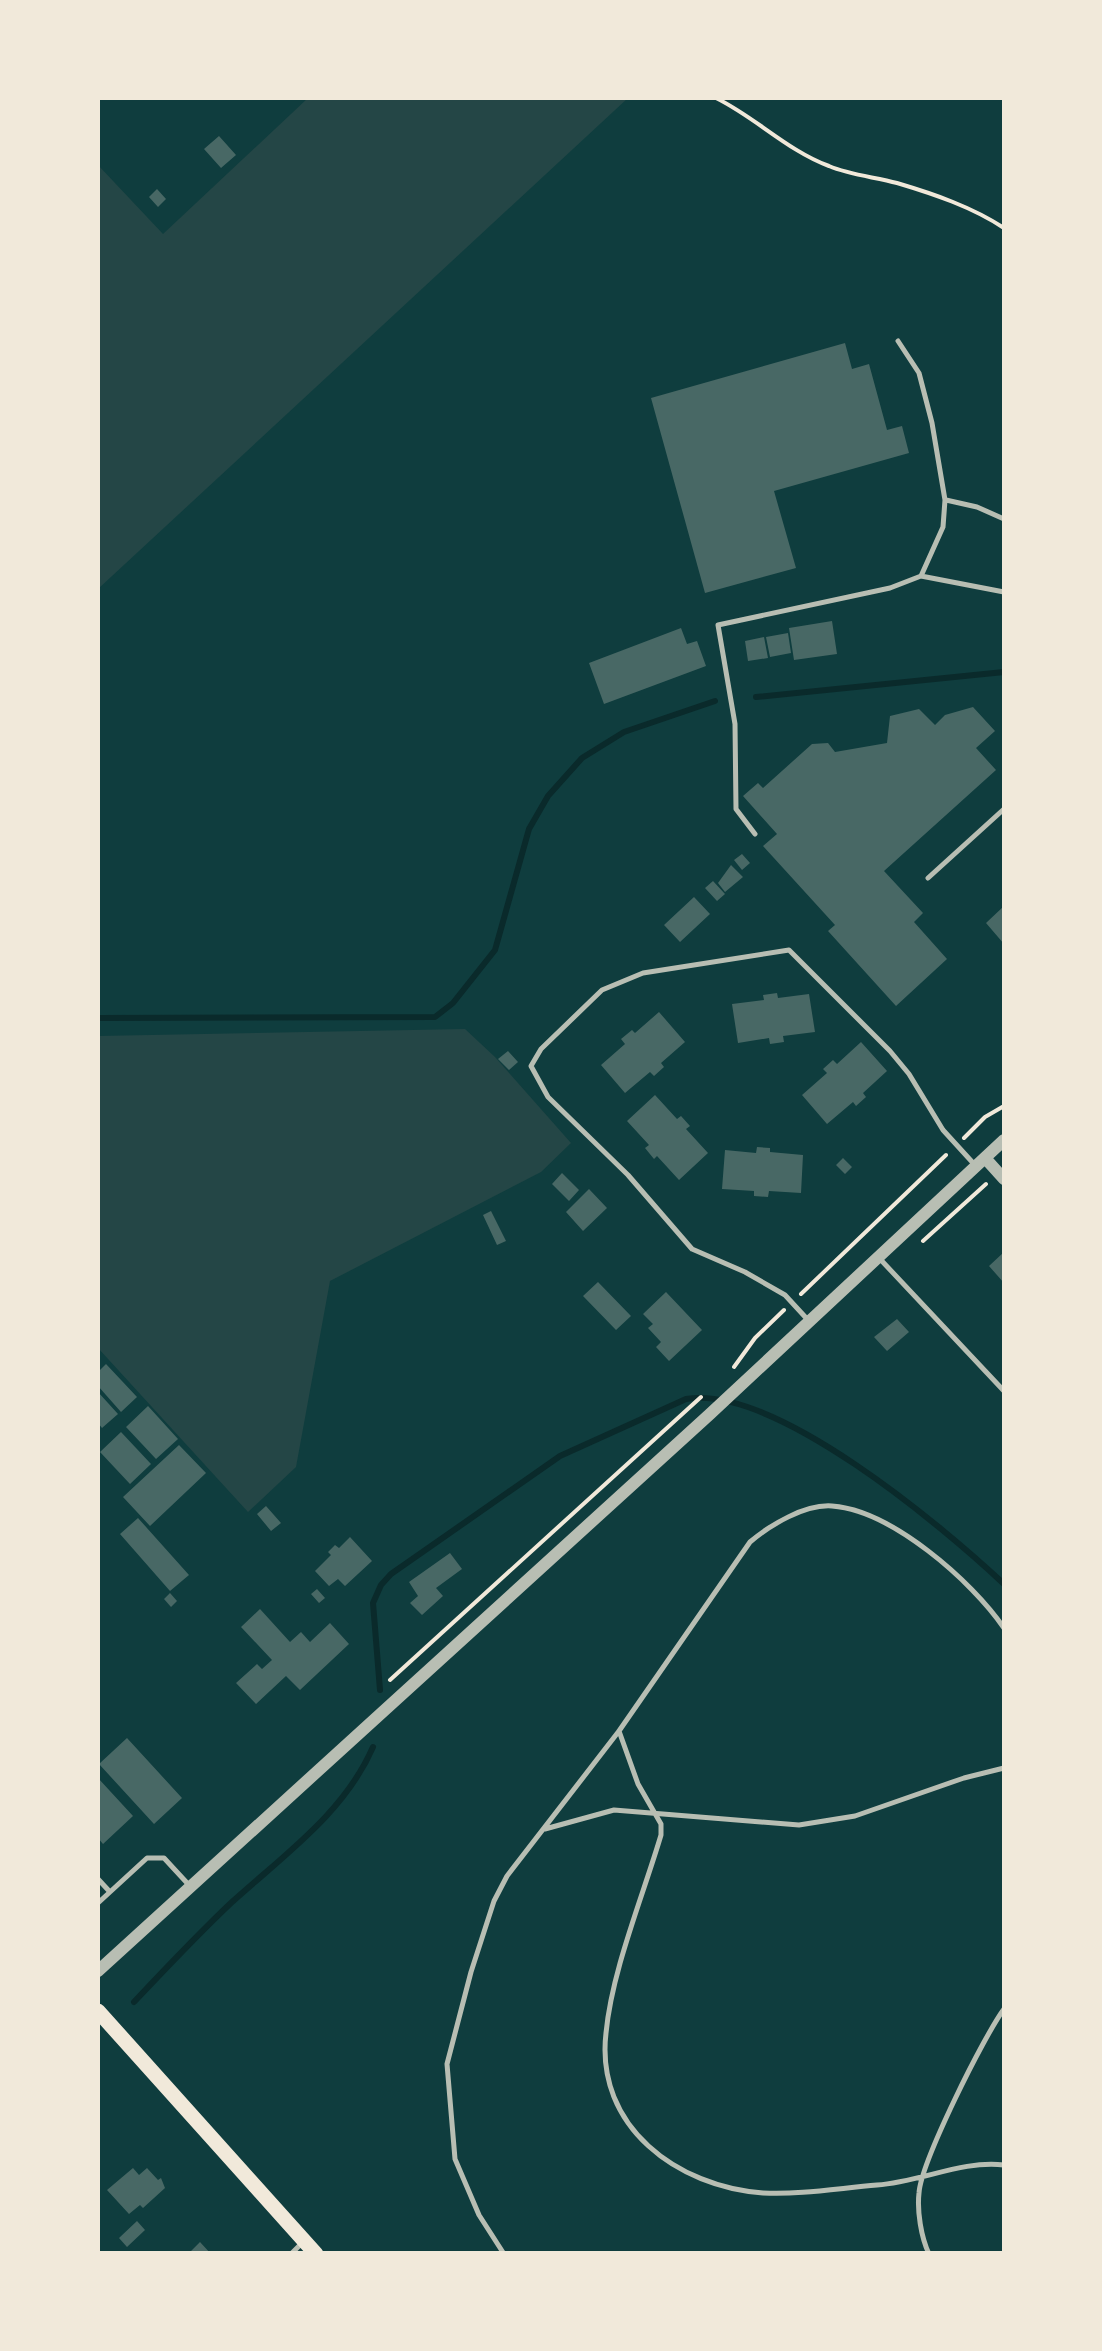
<svg xmlns="http://www.w3.org/2000/svg" width="1102" height="2351" viewBox="0 0 1102 2351" font-family="'Titillium Web',sans-serif">
<rect width="100%" height="100%" fill="#0f3d3e"/>
<path fill="#244646" d="M308,98H628L98,589V165L163,234Z
M465,1029L495,1057L571,1143L541,1172L330,1281L296,1467L248,1512L98,1348V1036Z"/>
<g fill="none" stroke-linecap="round" stroke-linejoin="round">
<path stroke="#0a2a2b" stroke-width="6" d="M756,697L1004,672
M98,1018L435,1017L453,1003L495,950L529,829L548,796L582,758L624,732L715,701
M380,1690L373,1603L381,1585L391,1574L560,1456L686,1399C774,1384 942,1526 1004,1584
M134,2002C166,1968 198,1934 232,1902C284,1855 345,1812 373,1747"/>
</g>
<path fill="#486865" d="M219,136L236,155L221,168L204,149Z
M157,189L166,199L158,207L149,197Z
M845,343L852,369L869,364L887,430L902,426L909,453L774,491L796,568L705,593L651,398Z
M832,621L837,654L794,660L789,628Z
M681,628L687,644L697,641L706,666L604,704L589,663Z
M788,633L791,653L770,657L766,637Z
M764,637L768,658L748,661L745,641Z
M973,707L995,731L976,748L996,770L884,871L923,913L914,922L947,959L896,1006L828,931L835,925L763,846L777,834L743,796L758,783L763,788L812,744L828,743L835,752L887,743L890,716L919,709L935,725L945,715Z
M742,854L750,863L742,870L734,860Z
M731,865L743,877L725,892L718,883Z
M713,881L725,894L717,901L705,888Z
M694,897L710,914L680,942L664,925Z
M1004,906V944L986,923Z
M777,993L778,998L809,994L815,1032L783,1036L784,1042L770,1044L769,1038L738,1043L732,1004L764,1000L763,995Z
M659,1012L685,1042L661,1063L664,1067L654,1076L650,1072L625,1093L601,1065L625,1044L621,1039L632,1030L635,1033Z
M861,1042L887,1071L863,1093L866,1097L856,1106L853,1102L827,1124L802,1095L827,1073L823,1069L833,1060L837,1064Z
M508,1051L518,1062L509,1070L498,1059Z
M655,1095L677,1119L681,1116L690,1126L686,1129L708,1153L679,1180L657,1156L654,1159L645,1148L649,1145L627,1121Z
M757,1147L770,1148V1152L803,1155L801,1193L769,1191L768,1197L754,1196V1191L722,1189L725,1150L756,1153Z
M843,1158L852,1167L845,1174L836,1165Z
M562,1173L579,1190L569,1201L552,1184Z
M589,1189L607,1208L583,1231L566,1212Z
M491,1211L506,1241L497,1245L483,1215Z
M1004,1252V1283L989,1266Z
M598,1282L631,1316L616,1330L583,1296Z
M666,1292L702,1330L669,1361L656,1347L661,1342L648,1328L653,1324L643,1314Z
M897,1319L909,1332L887,1351L874,1337Z
M106,1364L137,1397L121,1412L98,1386V1372Z
M98,1392L118,1414L102,1428L98,1423Z
M148,1406L178,1439L156,1459L126,1427Z
M121,1432L151,1464L130,1484L100,1452Z
M179,1445L206,1473L150,1526L123,1497Z
M266,1506L281,1523L271,1531L257,1514Z
M138,1518L189,1575L170,1591L120,1534Z
M350,1537L372,1561L345,1586L338,1579L329,1586L315,1571L331,1555L328,1552L335,1545L339,1548Z
M450,1553L462,1569L436,1588L443,1596L422,1615L410,1603L418,1596L409,1582Z
M317,1589L325,1598L319,1603L311,1594Z
M170,1593L177,1601L171,1607L164,1599Z
M260,1609L290,1642L301,1632L310,1642L330,1623L349,1644L300,1690L286,1676L256,1704L236,1683L257,1664L262,1669L272,1660L241,1627Z
M127,1738L182,1798L154,1824L99,1764Z
M98,1778L133,1816L103,1844L98,1838Z
M133,2168L139,2175L147,2168L158,2180L161,2178L165,2188L143,2208L140,2205L129,2214L107,2190Z
M137,2221L145,2230L127,2247L119,2238Z
M200,2242L211,2254H188Z"/>
<g fill="none" stroke-linecap="round" stroke-linejoin="round">
<path stroke="#f1e9da" stroke-width="4" d="M716,98C755,117 788,151 829,166C850,175 875,177 897,183C934,194 972,207 1004,228
M964,1138L985,1117L1004,1106
M923,1241L986,1184
M801,1294L946,1155
M734,1367L755,1338L784,1310
M390,1680L701,1397"/>
<path stroke="#b8beb3" stroke-width="5" d="M946,500L977,507L1004,519
M921,576L1004,592
M755,834L736,809L735,724L718,625L890,588L921,576L943,527L945,500L932,423L919,373L898,341
M928,878L1004,809
M880,1259L1004,1391
M808,1320L785,1295L745,1272L692,1249L628,1175L548,1097L531,1066L541,1049L602,990L643,973L789,950L890,1051L909,1074L943,1130L974,1164
M619,1731L638,1784L661,1824V1835C643,1896 612,1970 606,2033C595,2127 678,2187 763,2193C800,2195 840,2188 877,2185C921,2182 961,2160 1004,2165
M545,1829L614,1810L799,1825L855,1816L964,1778L1004,1768
M98,1879L110,1892
M98,1903L147,1858H164L188,1884
M291,2254L302,2243
M504,2254L479,2215L455,2159L447,2064L471,1972L494,1901L507,1876L619,1731L750,1542C770,1525 805,1504 832,1506C891,1510 972,1581 1004,1628
M929,2254C921,2237 917,2211 919,2193C921,2162 984,2036 1004,2009"/>
<path stroke="#b8beb3" stroke-width="12" d="M985,1158L1004,1179
M98,1971L710,1414L1004,1140"/>
<path stroke="#f1e9da" stroke-width="15" d="M98,2011L316,2254"/>
</g>
<rect width="1102" height="2351" fill="none" stroke="#f1e9da" stroke-width="200"/>
</svg>
